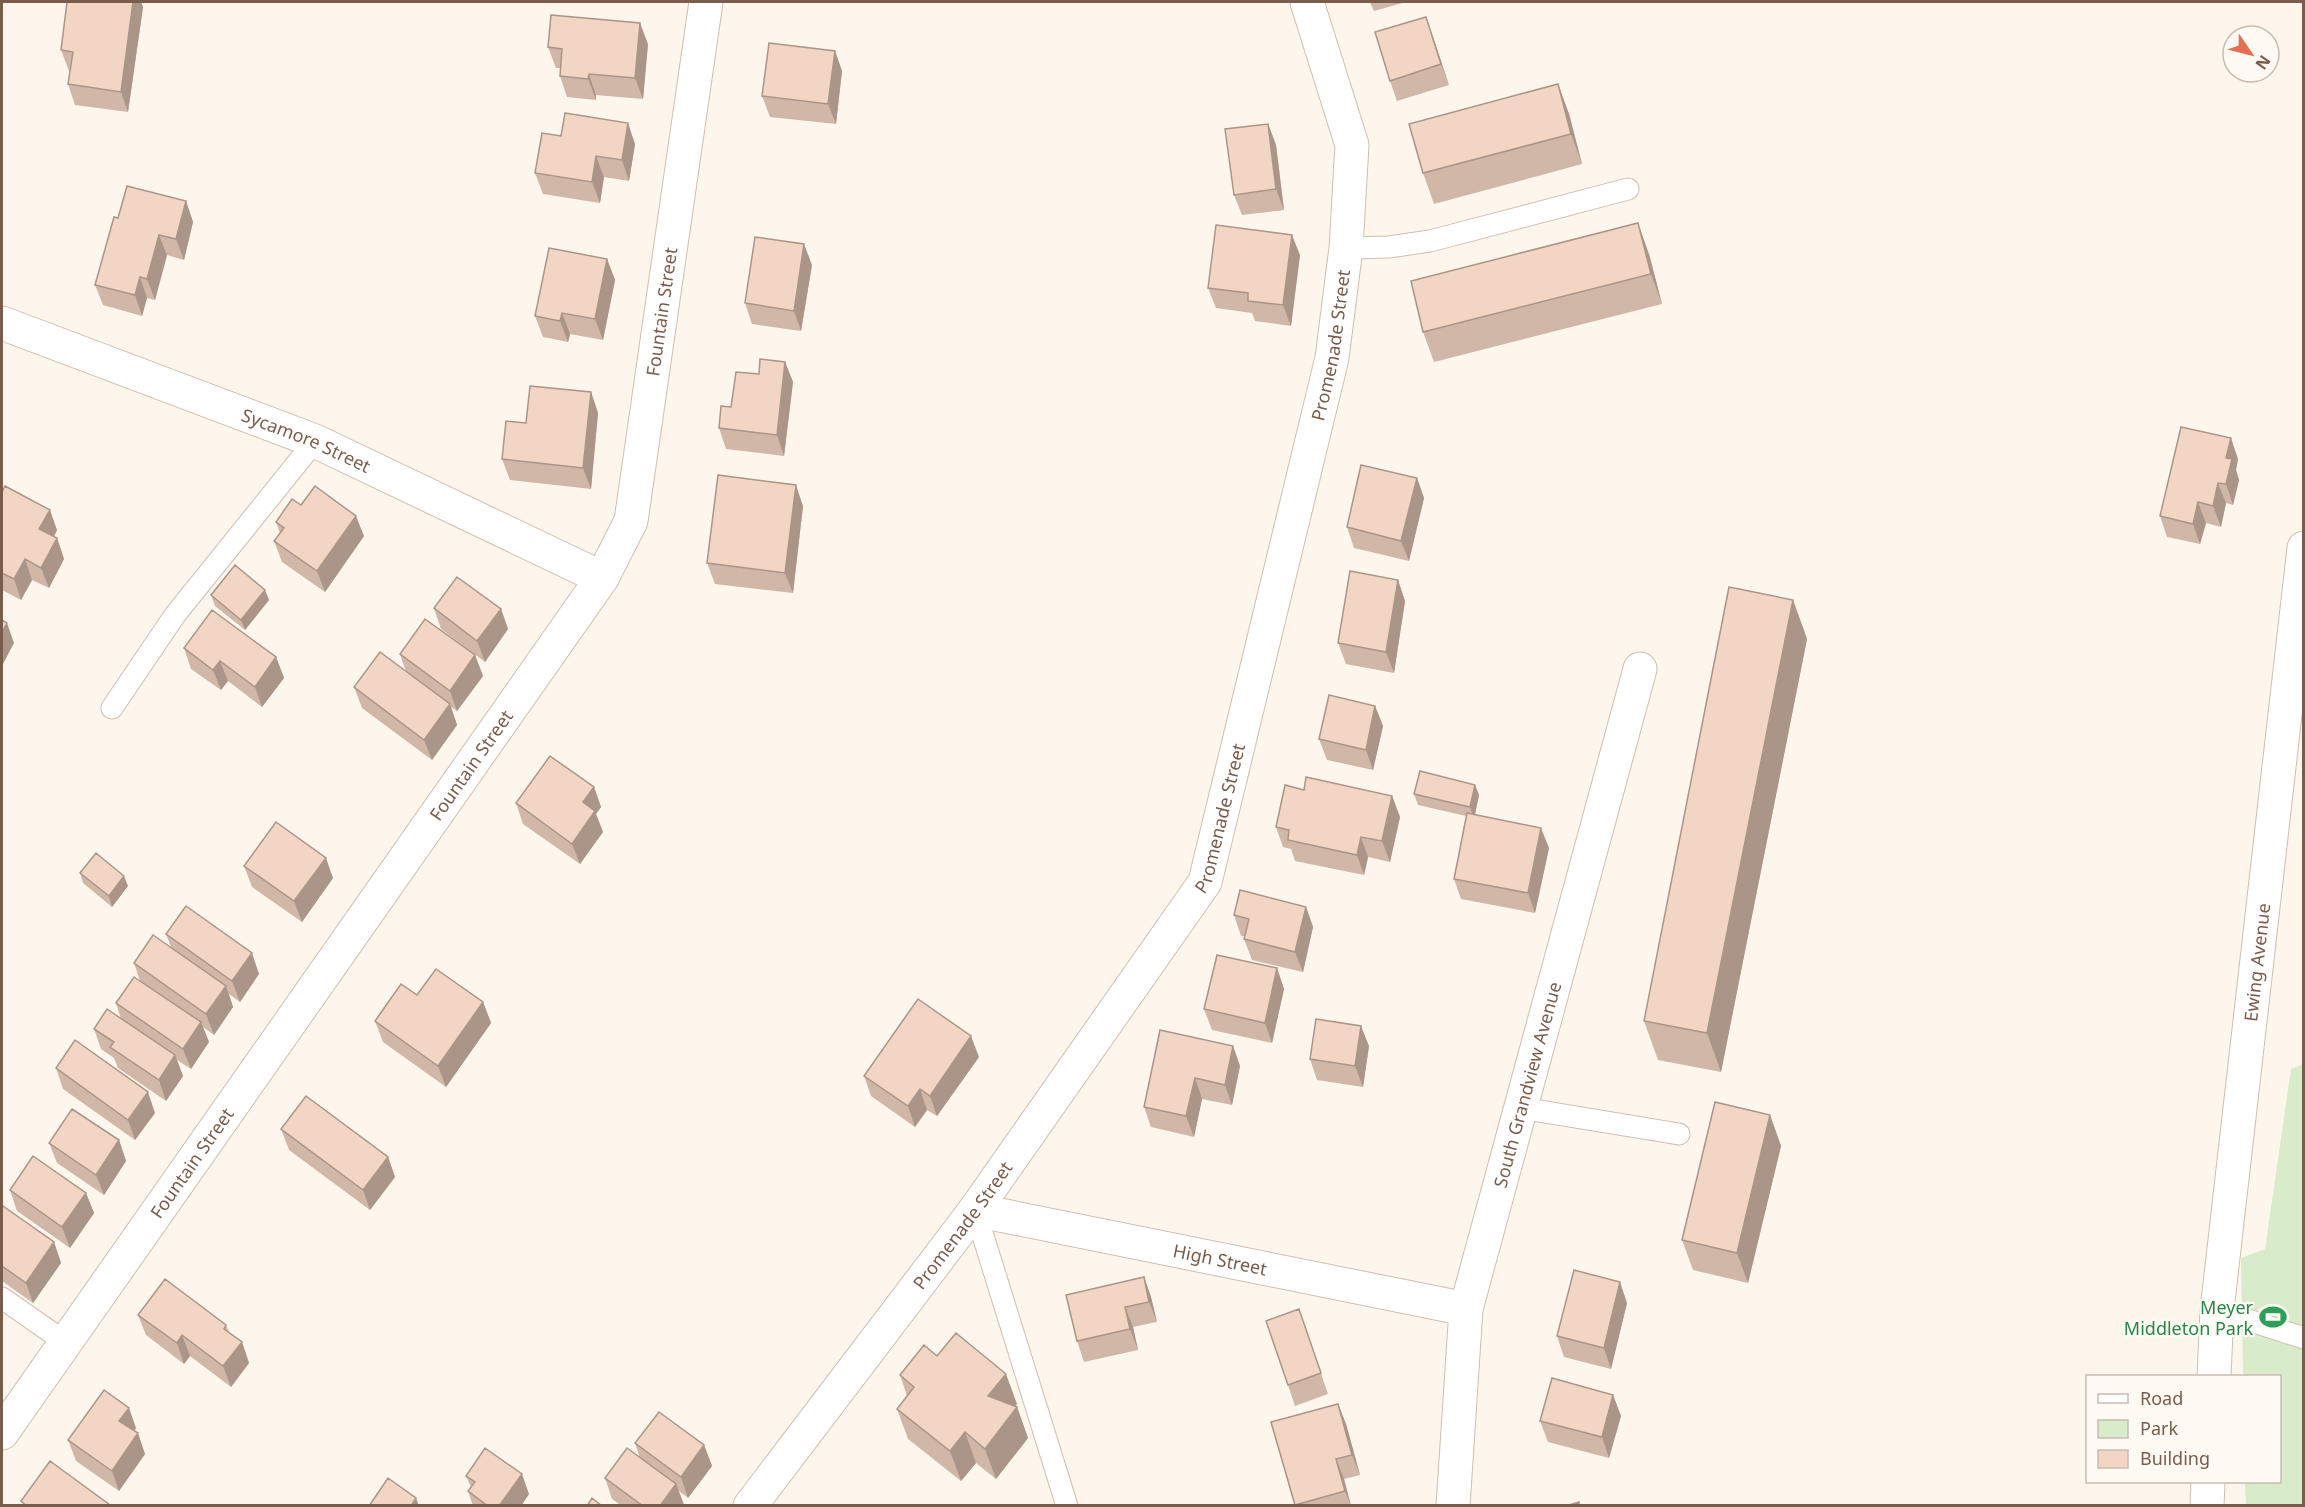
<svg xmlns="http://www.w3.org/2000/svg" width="2305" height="1507" viewBox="0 0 2305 1507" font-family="'Noto Sans',sans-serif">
<rect width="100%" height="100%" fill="#fdf6ec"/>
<path fill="#d8ecc9" d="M2303,1064V1505H2246L2245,1482H2280V1376H2243L2241,1258L2265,1249L2291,1069Z"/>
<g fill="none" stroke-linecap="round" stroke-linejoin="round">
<defs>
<path id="lane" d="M1346,248L1389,247L1430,241L1628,189
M112,708L175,615L315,441
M1521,1108L1679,1134
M975,1210L1067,1506
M2,1298L65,1342
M2217,1310L2304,1338"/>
<g id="street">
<path id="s1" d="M2,323L315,441L602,578"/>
<path id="s2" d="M975,1210L1466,1309"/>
<path id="s3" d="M2214,1376L2217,1310L2304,548"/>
<path id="s4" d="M2,1433L602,578L631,521L706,2"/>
<path id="s5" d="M750,1506L975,1210L1205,882L1332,358L1346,248L1352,145L1307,2"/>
<path id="s6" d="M1453,1506L1466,1309L1640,669"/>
<path d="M2207,1506L2208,1482"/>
</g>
</defs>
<use href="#lane" stroke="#d1beb0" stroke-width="23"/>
<use href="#street" stroke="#d1beb0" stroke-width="35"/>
<use href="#lane" stroke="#fff" stroke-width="21"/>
<use href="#street" stroke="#fff" stroke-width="33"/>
</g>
<path fill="#d1b7a8" d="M67,2H141L143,7L128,112L75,105L68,84L70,71H69L61,50Z
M1370,2H1406L1374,11Z
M1426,17L1449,85L1397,101L1390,81Z
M648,44L643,99L596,95V100L567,97L560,76L561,68H556L548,47Z
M835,51L842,71L836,124L770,117L762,96Z
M1558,84L1569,114L1582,164L1434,204L1423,173Z
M1268,124L1276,145L1284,210L1242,215L1234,195Z
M561,136L635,144L629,181L604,177L600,203L543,194L535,173Z
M186,201L193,222L184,260L167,255L155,300L147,298L142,316L103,305L95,285L118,218Z
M1649,254L1662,304L1434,362L1423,332Z
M1300,255L1291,326L1255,321L1252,313L1216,308L1208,288Z
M607,259L615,280L603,340L570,334L568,342L543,337L535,316Z
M812,265L801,331L752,324L745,303Z
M785,362L793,382L784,456L726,449L719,428L731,407L759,374Z
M591,392L598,413L591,489L510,480L502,459L526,423Z
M2238,459L2236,470L2239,480L2233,505L2226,503L2221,527L2206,523L2200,544L2167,537L2160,516Z
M1417,478L1424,498L1409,561L1354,548L1347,527Z
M2,492L57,530L54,537L57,538L64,559L49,588L32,580L21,600L2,590Z
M803,506L793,593L715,584L707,563Z
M276,522L364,536L325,592L282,562L274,541L280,533Z
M1398,580L1405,601L1394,673L1346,664L1338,643Z
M265,590L269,600L245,630L215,606L211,595Z
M1793,600L1807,639L1721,1072L1658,1060L1644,1021Z
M434,608L501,609L508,629L485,662L441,629Z
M184,648L276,657L284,678L262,707L228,681L221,690L191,669Z
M400,654L475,655L483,676L457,711L451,707L457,725L432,760L362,708L354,687L406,672Z
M1375,706L1383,726L1373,770L1327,760L1319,739Z
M1475,785L1479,795L1475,815L1549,848L1535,913L1461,899L1454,879L1466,816L1418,805L1414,794Z
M594,787L601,807L596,814L603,832L580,864L523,824L516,803Z
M1304,790L1392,796L1400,817L1390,862L1368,857L1364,875L1295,861L1291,849L1283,847L1276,827Z
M244,866L333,878L302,922L252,887Z
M80,873L128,886L112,907L83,883Z
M1306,907L1313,927L1303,972L1252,960L1244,939L1245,936H1241L1234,915Z
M166,934L259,974L240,1002L229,994L233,1007L214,1035L203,1027L209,1042L191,1069L177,1060L183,1076L166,1101L118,1068L114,1058L101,1049L94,1029L121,1019L116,1003L140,981L134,963L171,947Z
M1277,968L1284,989L1272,1043L1212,1030L1204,1009Z
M483,1002L491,1023L446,1087L383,1042L375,1021Z
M1233,1046L1240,1066L1232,1105L1202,1099L1194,1137L1151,1127L1144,1107Z
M1369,1046L1363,1087L1317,1080L1310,1059Z
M979,1057L937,1116L927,1110L915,1127L871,1096L864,1076Z
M56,1068L155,1113L135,1140L63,1089Z
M1770,1115L1781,1146L1748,1283L1693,1270L1682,1240Z
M281,1129L388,1157L395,1177L370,1210L289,1150Z
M119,1140L126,1161L104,1195L57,1163L49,1143Z
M10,1190L86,1193L94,1213L70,1248L17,1211Z
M2,1207L54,1242L61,1263L33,1303L2,1281Z
M1144,1277L1151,1297L1157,1322L1133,1327L1138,1350L1084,1362L1077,1341Z
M1627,1303L1611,1369L1564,1357L1557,1336Z
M138,1315L226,1325L229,1332L242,1342L249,1363L231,1387L190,1356L184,1364L146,1335Z
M1306,1330L1328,1394L1295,1406L1288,1385Z
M937,1356L1017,1404L1015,1407H1017L1028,1438L996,1479L976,1463L961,1481L908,1439L897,1409L907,1396L900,1375Z
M1613,1395L1621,1416L1609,1458L1548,1442L1540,1421Z
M1338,1404L1346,1424L1360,1475L1344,1479L1351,1506H1295L1271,1422Z
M136,1428L134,1431L145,1454L119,1491L76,1461L68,1440Z
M635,1443L704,1445L712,1466L688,1498L679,1491L684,1505L683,1506H622L612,1499L605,1478L640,1458Z
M466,1476L529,1494L521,1506H473L468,1491L471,1487Z"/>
<path fill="#aa9588" d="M133,2H141L143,7L128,112L121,92Z
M1426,17L1433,37L1449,85L1441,64Z
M640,23L648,44L643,99L635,78Z
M835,51L842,71L836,124L828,104Z
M589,74L596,95V100L588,79Z
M1558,84L1569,114L1582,164L1571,134Z
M628,123L635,144L629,181L622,160Z
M1268,124L1276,145L1284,210L1276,189Z
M596,156L604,177L600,203L592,182Z
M186,201L193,222L184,260L176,239Z
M1638,223L1649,254L1662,304L1651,274Z
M159,235L167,255L155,300L147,279Z
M1292,235L1300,255L1291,326L1283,305Z
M804,244L812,265L801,331L794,311Z
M607,259L615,280L603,340L595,319Z
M140,277L147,298L142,316L135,295Z
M562,313L570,334L568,342L560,321Z
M785,362L793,382L784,456L777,435Z
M591,392L598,413L591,489L583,468Z
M2231,438L2238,459L2236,470L2239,480L2233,505L2226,484V458Z
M1417,478L1424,498L1409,561L1401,541Z
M2218,483L2226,503L2221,527L2213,506Z
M796,485L803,506L793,593L785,573Z
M2198,502L2206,523L2200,544L2193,524Z
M50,510L57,530L47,550L39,529Z
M356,516L364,536L325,592L317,571Z
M57,538L64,559L49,588L41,568Z
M25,559L32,580L21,600L14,579Z
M1398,580L1405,601L1394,673L1386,652Z
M265,590L269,600L245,630L241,620Z
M1793,600L1807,639L1721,1072L1707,1033Z
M501,609L508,629L485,662L477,641Z
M7,623L14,643L2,666V632Z
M475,655L483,676L457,711L450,691Z
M276,657L284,678L262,707L255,687Z
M220,661L228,681L221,690L213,670Z
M450,704L457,725L432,760L424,740Z
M1375,706L1383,726L1373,770L1366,750Z
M1475,785L1479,795L1474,818L1470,807Z
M594,787L601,807L596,814L603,832L580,864L572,844L583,802Z
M1392,796L1400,817L1390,862L1382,841Z
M1541,828L1549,848L1535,913L1528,893Z
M1361,837L1368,857L1364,875L1357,855Z
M326,858L333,878L302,922L294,901Z
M124,876L128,886L112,907L109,896Z
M1306,907L1313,927L1303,972L1295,952Z
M252,953L259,974L240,1002L232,981Z
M1277,968L1284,989L1272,1043L1265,1023Z
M226,986L233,1007L214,1035L206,1014Z
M483,1002L491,1023L446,1087L438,1066Z
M201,1022L209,1042L191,1069L183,1049Z
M1361,1026L1369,1046L1363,1087L1355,1066Z
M971,1036L979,1057L937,1116L930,1096Z
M1233,1046L1240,1066L1232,1105L1225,1085Z
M175,1055L183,1076L166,1101L159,1080Z
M1195,1078L1202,1099L1194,1137L1186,1116Z
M920,1089L927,1110L915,1127L908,1106Z
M148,1092L155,1113L135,1140L128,1120Z
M1770,1115L1781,1146L1748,1283L1737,1253Z
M119,1140L126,1161L104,1195L96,1175Z
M388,1157L395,1177L370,1210L363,1190Z
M86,1193L94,1213L70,1248L62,1227Z
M54,1242L61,1263L33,1303L26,1283Z
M1144,1277L1151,1297L1157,1322L1149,1302Z
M1620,1282L1627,1303L1611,1369L1604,1348Z
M1125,1307L1133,1327L1138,1350L1130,1329Z
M182,1335L190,1356L184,1364L177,1343Z
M242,1342L249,1363L231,1387L223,1366Z
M1006,1374L1017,1404L999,1426L988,1396Z
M1613,1395L1621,1416L1609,1458L1602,1437Z
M1338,1404L1346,1424L1360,1475L1352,1455Z
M1017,1407L1028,1438L996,1479L985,1449Z
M129,1408L136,1428L127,1441L119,1421Z
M965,1432L976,1463L961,1481L950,1451Z
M138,1433L145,1454L119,1491L112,1471Z
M704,1445L712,1466L688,1498L681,1477Z
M1336,1459L1344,1479L1351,1506L1345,1491Z
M522,1474L529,1494L521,1506H499Z
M676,1484L684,1505L683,1506H660Z
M416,1498L419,1506H411Z"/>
<path fill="#f3d5c3" stroke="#aa9588" stroke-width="1.5" d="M67,2H133L121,92L68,84L73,52L61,50Z
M551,15L640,23L635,78L589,74L588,79L560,76L562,49L548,47Z
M1426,17L1441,64L1390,81L1375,32Z
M769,43L835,51L828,104L762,96Z
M1558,84L1571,134L1423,173L1409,124Z
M565,113L628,123L622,160L596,156L592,182L535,173L542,133L561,136Z
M1268,124L1276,189L1234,195L1225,129Z
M127,186L186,201L176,239L159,235L147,279L140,277L135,295L95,285L114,217L118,218Z
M1638,223L1651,274L1423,332L1411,281Z
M1216,225L1292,235L1283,305L1248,301V293L1208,288Z
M755,237L804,244L794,311L745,303Z
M549,248L607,259L595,319L562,313L560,321L535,316Z
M760,359L785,362L777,435L719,428L721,406L731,407L736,372L759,374Z
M530,386L591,392L583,468L502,459L506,421L526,423Z
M2181,427L2231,438L2226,458L2232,459L2226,484L2218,483L2213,506L2198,502L2193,524L2160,516Z
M1361,465L1417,478L1401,541L1347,527Z
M718,475L796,485L785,573L707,563Z
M5,486L50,510L39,529L57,538L41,568L25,559L14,579L2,573V492Z
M315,486L356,516L317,571L274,541L284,528L276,522L292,499L301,505Z
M235,565L265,590L241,620L211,595Z
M1350,571L1398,580L1386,652L1338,643Z
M457,577L501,609L477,641L434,608Z
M1729,587L1793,600L1707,1033L1644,1021Z
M212,610L276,657L255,687L220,661L213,670L184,648Z
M425,619L475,655L450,691L400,654Z
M2,620L7,623L2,632Z
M380,652L450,704L424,740L354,687Z
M1329,695L1375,706L1366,750L1319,739Z
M550,756L594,787L583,802L595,811L572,844L516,803Z
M1420,771L1475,785L1470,807L1414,794Z
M1306,777L1392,796L1382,841L1361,837L1357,855L1288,840L1289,830L1276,827L1285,785L1304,790Z
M1467,813L1541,828L1528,893L1454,879Z
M276,822L326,858L294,901L244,866Z
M96,853L124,876L109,896L80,873Z
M1240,890L1306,907L1295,952L1244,939L1249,919L1234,915Z
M186,906L252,953L232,981L166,934Z
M153,935L226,986L206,1014L134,963Z
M1217,955L1277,968L1265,1023L1204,1009Z
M436,969L483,1002L438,1066L375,1021L401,984L417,995Z
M134,977L201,1022L183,1049L116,1003Z
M918,999L971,1036L930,1096L920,1089L908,1106L864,1076Z
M107,1009L175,1055L159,1080L110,1047L114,1042L94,1029Z
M1316,1019L1361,1026L1355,1066L1310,1059Z
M1160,1030L1233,1046L1225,1085L1195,1078L1186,1116L1144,1107Z
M75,1040L148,1092L128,1120L56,1068Z
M306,1096L388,1157L363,1190L281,1129Z
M1715,1102L1770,1115L1737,1253L1682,1240Z
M72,1109L119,1140L96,1175L49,1143Z
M33,1156L86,1193L62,1227L10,1190Z
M3,1206L54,1242L26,1283L2,1266V1207Z
M1574,1270L1620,1282L1604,1348L1557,1336Z
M1144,1277L1149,1302L1125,1307L1130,1329L1077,1341L1066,1295Z
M165,1279L226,1325L224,1329L242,1342L223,1366L182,1335L177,1343L138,1315Z
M1299,1309L1321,1373L1288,1385L1266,1321Z
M956,1333L1006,1374L988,1396L1017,1407L985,1449L965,1432L950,1451L897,1409L914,1387L900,1375L924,1345L937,1356Z
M1552,1378L1613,1395L1602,1437L1540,1421Z
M104,1390L129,1408L119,1421L138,1433L112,1471L68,1440Z
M1338,1404L1352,1455L1336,1459L1345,1491L1295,1505L1271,1422Z
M659,1412L704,1445L681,1477L635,1443Z
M485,1448L522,1474L499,1506H488L468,1491L475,1482L466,1476Z
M627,1448L676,1484L660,1506H643L605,1478Z
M50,1461L110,1505L27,1506L21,1501Z
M388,1478L416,1498L411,1506H369Z
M592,1498L602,1506H587Z
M1579,1502V1506H1566Z"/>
<defs>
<symbol id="stadium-bare" viewBox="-9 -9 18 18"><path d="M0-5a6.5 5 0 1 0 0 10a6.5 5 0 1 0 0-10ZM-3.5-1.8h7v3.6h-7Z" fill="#2e9e5b" stroke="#fffaf3" stroke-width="2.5" paint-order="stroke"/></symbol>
</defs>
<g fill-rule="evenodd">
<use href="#stadium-bare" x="2254" y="1298" width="38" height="38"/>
</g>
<g text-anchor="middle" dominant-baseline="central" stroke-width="4.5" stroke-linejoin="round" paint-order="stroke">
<g font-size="18" fill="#7a5c4d" stroke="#fffaf3">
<text stroke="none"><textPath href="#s4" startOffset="1320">Fountain Street</textPath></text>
<text stroke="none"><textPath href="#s5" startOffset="1324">Promenade Street</textPath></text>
<text stroke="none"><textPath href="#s1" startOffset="326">Sycamore Street</textPath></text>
<text stroke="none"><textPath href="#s4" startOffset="816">Fountain Street</textPath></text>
<text stroke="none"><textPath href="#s5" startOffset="838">Promenade Street</textPath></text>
<text stroke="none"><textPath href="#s3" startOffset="416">Ewing Avenue</textPath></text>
<text stroke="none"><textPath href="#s6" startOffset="430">South Grandview Avenue</textPath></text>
<text stroke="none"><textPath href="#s4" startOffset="330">Fountain Street</textPath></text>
<text stroke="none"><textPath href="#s5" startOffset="352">Promenade Street</textPath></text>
<text stroke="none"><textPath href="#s2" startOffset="250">High Street</textPath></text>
</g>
<g font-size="18" fill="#27864d" stroke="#fffaf3" text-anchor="end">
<text x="2253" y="1307">Meyer<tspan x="2253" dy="21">Middleton Park</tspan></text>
</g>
</g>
<rect width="2305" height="1507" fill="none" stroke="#7a5c4d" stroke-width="6"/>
<rect x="2086" y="1375" width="195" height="108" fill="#fffaf3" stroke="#cabbb1" stroke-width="1.5"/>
<rect x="2098" y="1394" width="30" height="9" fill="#ffffff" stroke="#cabbb1" stroke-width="1.5"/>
<text x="2140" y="1405" font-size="18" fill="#7a5c4d">Road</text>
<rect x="2098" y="1420" width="30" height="18" fill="#d8ecc9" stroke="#cabbb1" stroke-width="1.5"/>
<text x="2140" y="1435" font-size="18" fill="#7a5c4d">Park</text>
<rect x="2098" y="1450" width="30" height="18" fill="#f3d5c3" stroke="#cabbb1" stroke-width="1.5"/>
<text x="2140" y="1465" font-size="18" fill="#7a5c4d">Building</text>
<g transform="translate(2251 54) rotate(125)"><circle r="28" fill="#fffaf3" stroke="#cabbb1" stroke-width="1.5"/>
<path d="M0-4.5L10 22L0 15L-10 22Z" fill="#e76f51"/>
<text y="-9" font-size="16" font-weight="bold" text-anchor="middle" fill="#7a5c4d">N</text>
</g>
</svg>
